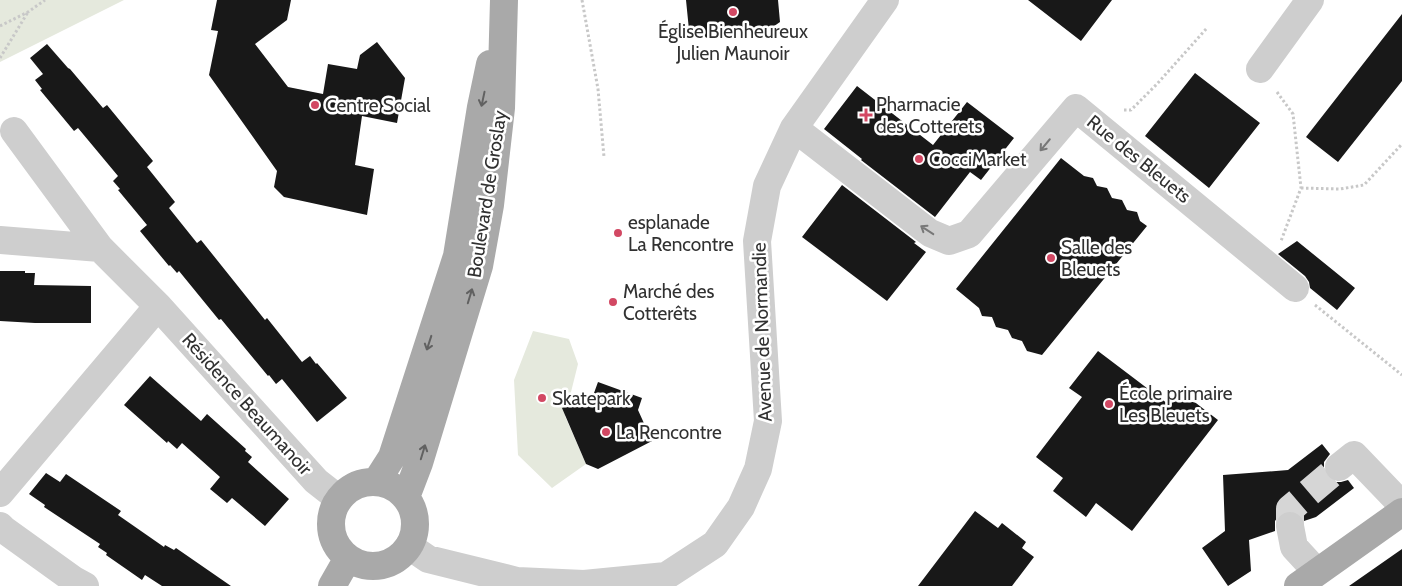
<svg xmlns="http://www.w3.org/2000/svg" width="1402" height="586" viewBox="0 0 1402 586" font-family="Cabin,sans-serif">
<rect width="100%" height="100%" fill="#fff"/>
<path fill="#e5e9dd" d="M0,0H124L0,62Z
M533,331L569,339L578,364L565,416L586,464L552,488L518,455L514,380Z"/>
<path fill="#181818" d="M217,0H291L287,20L255,44L288,87L323,94L328,64L357,69L360,55L377,42L405,78L397,123L362,116L355,165L374,169L367,215L284,197L274,187L277,171L209,75L218,31L211,30Z
M686,0H778L780,22L757,38L735,26L712,40L689,30Z
M1028,0H1112L1081,41Z
M1402,14V81L1338,162L1306,137Z
M47,44L68,68L70,69L103,108L107,105L153,161L147,167L175,202L169,208L197,243L201,240L265,320L267,318L302,362L310,356L316,364L317,363L347,398L317,422L282,379L276,384L269,375L268,376L221,319L219,320L179,271L177,273L170,265L169,266L140,231L147,225L118,190L120,189L113,181L118,176L78,128L74,131L40,90L42,89L35,80L43,74L30,58Z
M1195,73L1260,123L1209,188L1145,136Z
M857,86L933,145L967,102L1014,138L981,180L970,172L935,217L861,160L862,159L824,129Z
M1061,158L1084,176L1093,178L1097,186L1107,188L1112,198L1122,200L1127,210L1137,212L1140,221L1147,226L1042,355L1027,351L1022,341L1012,338L1008,330L996,327L992,317L982,316L979,308L956,289Z
M842,185L916,242L914,243L926,252L887,301L802,237Z
M1297,241L1355,288L1337,310L1310,288L1309,282L1305,276L1278,254Z
M0,271H25V273H35L34,285L91,286V323H35L0,321Z
M1098,351L1168,404L1179,390L1218,420L1132,531L1096,503L1086,517L1053,491L1063,478L1036,457L1082,397L1069,388Z
M150,376L201,421L207,414L246,449L245,451L252,457L248,462L289,499L265,526L232,498L227,503L210,489L220,477L182,443L177,449L168,441L167,443L124,405Z
M598,382L642,398L638,410L652,441L598,469L586,464L562,408L594,393Z
M1322,444L1330,454L1324,462V469L1327,476L1334,482H1341L1348,480L1354,488L1316,517L1304,521L1301,515L1295,511H1287L1280,514L1275,521V531L1249,540L1251,571L1228,586L1202,548L1225,531L1223,475L1288,470Z
M46,473L60,482L66,474L121,511L118,515L164,547L165,545L174,550L176,548L231,586H162L145,575L142,580L106,555L107,553L98,547L100,544L44,507L45,505L29,494Z
M975,511L998,528L1002,523L1026,542L1022,548L1034,557L1012,586H918Z
M1402,549V586H1349Z"/>
<g fill="none" stroke-linecap="round" stroke-linejoin="round">
<path stroke="#d6d6d6" stroke-width="28" stroke-dasharray="28 14" stroke-linecap="butt" d="M1290,526V509L1339,467"/>
<path stroke="#c8c8c8" stroke-width="3" stroke-dasharray="2.5 2.5" stroke-linecap="butt" d="M582,0L598,89L604,157
M0,26L28,12L45,0
M0,58L28,12
M1277,92L1293,114L1301,188L1281,241
M1124,110H1131L1157,84L1207,28
M1301,188L1340,189L1364,185L1402,144
M1315,305L1402,375"/>
<path stroke="#cecece" stroke-width="28" d="M1260,69L1310,0
M794,128L930,233L949,241L969,234L1076,108L1295,288
M14,131L100,248L158,306L316,481L339,499
M0,240L100,248
M1339,467L1354,455L1402,505
M0,493L158,306
M0,526L3,529L74,580L85,586
M1290,526L1294,547L1317,572
M409,546L428,559L517,581L584,584L666,576L715,544L741,507L758,469L768,421L757,241L767,186L794,128L885,0"/>
<path stroke="#a9a9a9" stroke-width="28" d="M331 524a42 42 0 1 1 84 0a42 42 0 1 1-84 0Z
M376,482L392,457L457,256L481,107L490,64
M406,497L419,463L479,266L490,205L501,108L504,0
M332,586L348,558
M1298,586L1402,512"/>
</g>
<defs><path id="oneway-shaft" d="M-6 0H5M1.5-3L5.5 0L1.5 3" fill="none" stroke-width="1.6" stroke-linecap="round" stroke-linejoin="round" transform="scale(1.25)"/></defs>
<g stroke="#616161">
<use href="#oneway-shaft" transform="translate(483 99) rotate(102)"/>
<use href="#oneway-shaft" transform="translate(470 296) rotate(-73)"/>
<use href="#oneway-shaft" transform="translate(429 343) rotate(108)"/>
<use href="#oneway-shaft" transform="translate(423 452) rotate(-73)"/>
</g>
<g stroke="#787878">
<use href="#oneway-shaft" transform="translate(1045 145) rotate(130)"/>
<use href="#oneway-shaft" transform="translate(927 230) rotate(-147)"/>
</g>
<g fill="#d24863" stroke="#fff" stroke-width="2">
<circle cx="733" cy="12" r="5"/>
<circle cx="315" cy="105" r="5"/>
<path d="M863.5 107.5h5v5h5v5h-5v5h-5v-5h-5v-5h5z"/>
<circle cx="919" cy="159" r="5"/>
<circle cx="618" cy="233" r="5"/>
<circle cx="1051" cy="258" r="5"/>
<circle cx="613" cy="302" r="5"/>
<circle cx="542" cy="398" r="5"/>
<circle cx="1109" cy="404" r="5"/>
<circle cx="606" cy="432" r="5"/>
</g>
<g text-anchor="middle" dominant-baseline="central" stroke-width="5" stroke-linejoin="round" paint-order="stroke">
<g font-size="19" fill="#313131" stroke="#fff" text-anchor="start">
<text x="733" y="31" text-anchor="middle">Église Bienheureux<tspan x="733" dy="22">Julien Maunoir</tspan></text>
<text x="876" y="104">Pharmacie<tspan x="876" dy="22">des Cotterets</tspan></text>
<text x="325" y="105">Centre Social</text>
<text x="929" y="159">CocciMarket</text>
<text x="628" y="222">esplanade<tspan x="628" dy="22">La Rencontre</tspan></text>
<text x="1061" y="247">Salle des<tspan x="1061" dy="22">Bleuets</tspan></text>
<text x="623" y="291">Marché des<tspan x="623" dy="22">Cotterêts</tspan></text>
<text x="1119" y="393">École primaire<tspan x="1119" dy="22">Les Bleuets</tspan></text>
<text x="552" y="398">Skatepark</text>
<text x="616" y="432">La Rencontre</text>
</g>
<g font-size="19" fill="#313131" stroke="#fff">
<text transform="translate(1139 159) rotate(39)">Rue des Bleuets</text>
<text transform="translate(487 194) rotate(-81)">Boulevard de Groslay</text>
<text transform="translate(762 332) rotate(-92)">Avenue de Normandie</text>
<text transform="translate(247 404) rotate(48)">Résidence Beaumanoir</text>
</g>
</g>
</svg>
